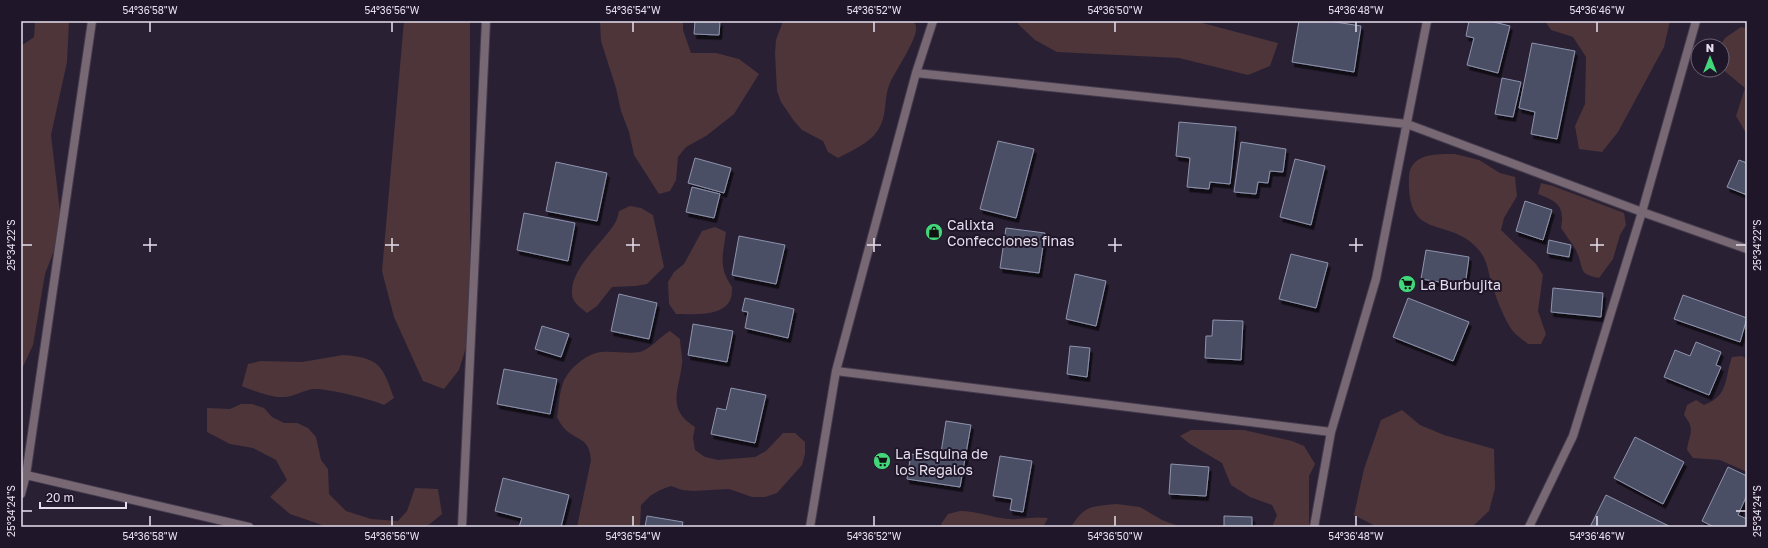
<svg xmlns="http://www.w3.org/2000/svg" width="1768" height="548" viewBox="0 0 1768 548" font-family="'Golos Text',sans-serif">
<defs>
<filter id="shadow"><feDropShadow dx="2.5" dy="4.5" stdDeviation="0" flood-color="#0009"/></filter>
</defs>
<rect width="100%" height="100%" fill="#2a2034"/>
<path fill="#4d3539" d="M35,21H69L67,62L51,135L62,229L45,274L33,345L21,371V46L34,37Z
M404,21H470V334L459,370L444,389L423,381L394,317L382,271Z
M600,21H683V30L691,53H716L739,59L759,74L734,114L706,136L686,147L678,157L676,180L670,191L659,194L634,155L629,132L621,111L616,88L601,41Z
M783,21H913C914,23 916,24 916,27C918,38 896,70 890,83C883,99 888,115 878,130C870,143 851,151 838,158L828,152L823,141L802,130L794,121L781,102L777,91L775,53L776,40Z
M1018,21H1195L1278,43L1270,66L1248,75L1179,58L1057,52L1035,40L1018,24Z
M1545,21H1670L1664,47L1618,132L1602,152L1579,149L1575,126L1585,104L1586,57L1573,37L1551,30Z
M1741,27L1747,28V140L1746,133L1736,116L1745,88L1722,69V46H1720L1725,38Z
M1455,154L1479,160L1500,173L1515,177L1517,196L1504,218L1501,230L1536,264L1543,275L1538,311L1546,334L1541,344H1528C1522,339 1514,334 1510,327C1503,316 1496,297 1492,285C1488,273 1488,260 1478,249C1448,215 1406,244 1409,176C1411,153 1437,154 1455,154Z
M1541,183L1553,186L1624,213L1626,225L1620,235L1613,259L1599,278C1579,274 1584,271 1578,255C1575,246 1566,236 1561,228C1565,206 1557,201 1538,194Z
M630,206L641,208L653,215L664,267L647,284L636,286L612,287L597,306L587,313C581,308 572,302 572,294C570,268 603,243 615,223C617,220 618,215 619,211Z
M715,227L726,232C723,256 718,266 732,287C732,291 732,297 730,300C723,317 692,314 676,314L669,304L668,282L674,272L684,264L702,231Z
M670,331L680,339C680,347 683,356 682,364C679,390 666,409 695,427L693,438L695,450L705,457L718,460L755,457L766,451L783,433H795L805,442V454L802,465L777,493L765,497H752L729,489L693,491L682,490L671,486L660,490L650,496L641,505L640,527H577L591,460C589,436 577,442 564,428C561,425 559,421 557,417C559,406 559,394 563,383C568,369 587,353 602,352C614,351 628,354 640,352C651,349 659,337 670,331Z
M343,355C380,358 382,365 394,398L384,405C370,399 330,389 316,389C304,389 295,397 283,397C274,398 251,390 242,386L248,364L261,361L302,362Z
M1742,356L1747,359V472L1720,460L1693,458L1687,450C1689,433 1696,430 1684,415L1687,405L1696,400L1704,405C1730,395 1724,378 1732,357Z
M241,404H252L264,408L272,417L284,423H297L308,428L316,437L321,460L328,469L329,494L346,511L371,519L398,521L407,511L415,488L438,489L442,514L426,527H328L290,514L270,497L287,480L276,460L253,448L230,444L207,432V408L230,409Z
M1402,410L1420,425L1444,435L1494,449L1495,488L1489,511L1472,527H1377L1354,515L1364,469L1381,420Z
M1191,430H1244L1292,441L1304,446L1315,464L1309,476V527H1272L1277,515L1272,505L1250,497L1231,485L1222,463L1190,444L1180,436Z
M1116,504L1140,507L1162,520L1181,527H1071C1085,505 1090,507 1116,504Z
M960,511C976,511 991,517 1007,519C1020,520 1033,516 1048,518L1043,527H943L941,524L948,514Z"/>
<path fill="#4b4f66" stroke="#8e93ad" filter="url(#shadow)" d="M695,21H720L719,35L694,34Z
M1299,21H1329L1361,26L1354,72L1292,62Z
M1469,21H1490L1510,26L1498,73L1467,65L1474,38L1466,36Z
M1532,43L1575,51L1557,139L1531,134L1535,112L1519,108Z
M1502,78L1521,82L1513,117L1495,114Z
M1179,122L1236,127L1230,184L1210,182L1209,189L1187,187L1190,158L1176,156Z
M998,141L1034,149L1016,218L980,209Z
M1241,142L1286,149L1283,172L1270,171L1268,183L1258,182L1256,194L1234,192Z
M695,158L731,168L724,193L688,183Z
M1295,159L1325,166L1311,225L1280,217Z
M1739,160L1747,163V195L1727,187Z
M556,162L607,173L597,221L546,211Z
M692,187L720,194L714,218L686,212Z
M1525,201L1552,210L1543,240L1516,231Z
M524,213L575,223L568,261L517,250Z
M1006,228L1045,233L1039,273L1000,268Z
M739,236L785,245L776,284L732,275Z
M1549,240L1571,245L1569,257L1547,253Z
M1426,250L1469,257L1465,286L1421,279Z
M1291,254L1328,263L1316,308L1279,299Z
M1075,274L1106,281L1096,326L1066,319Z
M1553,288L1603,293L1601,317L1551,312Z
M619,294L657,303L649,339L611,331Z
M1683,295L1747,318L1740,342L1674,319Z
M745,298L794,309L788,338L745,328L748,312L742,311Z
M1408,298L1469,322L1453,361L1393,337Z
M1213,320L1243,321L1241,360L1205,358L1206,336H1212Z
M693,324L733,331L727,362L688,355Z
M542,326L569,334L561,357L535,349Z
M1696,342L1721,352L1716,365L1721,367L1709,395L1664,377L1675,350L1690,356Z
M1070,346L1090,348L1087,377L1067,374Z
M504,369L557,379L550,414L497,404Z
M731,388L766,395L755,443L711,434L717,408L726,410Z
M946,421L971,425L960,487L907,479L911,454L940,459Z
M1635,437L1684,462L1663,504L1614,478Z
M1000,456L1032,461L1023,512L1010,510L1012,499L993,496Z
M1171,464L1209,467L1206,496L1169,494Z
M1728,467L1747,476V495L1738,515L1747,519V527H1714L1702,521Z
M503,478L569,495L561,527H519L522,518L495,511Z
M1606,495L1671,527H1590Z
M647,516L683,522L682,527H645Z
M1224,516L1252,517V527H1224Z"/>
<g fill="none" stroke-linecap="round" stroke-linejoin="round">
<defs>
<path id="minor" d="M916,73L1407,124L1642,212L1747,249
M836,371L1331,432
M26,475L249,527
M21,494L26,475L92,21
M462,527L486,21
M810,527L836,371L916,73L933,21
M1314,527L1331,432L1376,279L1427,21
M1529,527L1573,436L1642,212L1696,21"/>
</defs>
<use href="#minor" stroke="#443b4e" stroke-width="10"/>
<use href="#minor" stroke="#786873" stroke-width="8"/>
</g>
<path fill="none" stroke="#e5dfed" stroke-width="1.5" d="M150,22V32M392,22V32M633,22V32M874,22V32M1115,22V32M1356,22V32M1597,22V32M150,238V252M392,238V252M633,238V252M874,238V252M1115,238V252M1356,238V252M1597,238V252M22,245H32M143,245H157M385,245H399M626,245H640M867,245H881M1108,245H1122M1349,245H1363M1590,245H1604M1736,245H1746M22,511H32M1736,511H1746M150,516V526M392,516V526M633,516V526M874,516V526M1115,516V526M1356,516V526M1597,516V526"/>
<defs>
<symbol id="shop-disc" viewBox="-11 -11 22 22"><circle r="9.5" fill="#42d77b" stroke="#20162a"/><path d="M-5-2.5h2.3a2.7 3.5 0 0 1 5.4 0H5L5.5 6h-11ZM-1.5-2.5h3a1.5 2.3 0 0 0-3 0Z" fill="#111"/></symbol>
<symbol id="supermarket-disc" viewBox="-11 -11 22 22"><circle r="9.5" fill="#42d77b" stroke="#20162a"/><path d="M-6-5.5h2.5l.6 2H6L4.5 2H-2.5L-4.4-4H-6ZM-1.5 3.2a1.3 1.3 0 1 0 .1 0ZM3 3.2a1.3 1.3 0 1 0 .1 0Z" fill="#111"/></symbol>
</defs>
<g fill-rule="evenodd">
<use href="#shop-disc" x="924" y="222" width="20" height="20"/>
<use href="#supermarket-disc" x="1397" y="274" width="20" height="20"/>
<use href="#supermarket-disc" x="872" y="451" width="20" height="20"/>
</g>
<g text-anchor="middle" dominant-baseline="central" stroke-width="4" stroke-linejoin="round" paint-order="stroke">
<g font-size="14" fill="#e5dfed" stroke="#20162a" text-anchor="start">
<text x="947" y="224">Calixta<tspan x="947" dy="16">Confecciones finas</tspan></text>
<text x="1420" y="284">La Burbujita</text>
<text x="895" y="453">La Esquina de<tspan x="895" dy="16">los Regalos</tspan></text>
</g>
</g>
<rect width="1768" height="548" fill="none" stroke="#20162a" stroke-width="44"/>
<g transform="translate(1710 58)"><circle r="19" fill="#20162a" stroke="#6f6678"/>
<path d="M0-3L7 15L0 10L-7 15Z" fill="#42d77b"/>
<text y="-6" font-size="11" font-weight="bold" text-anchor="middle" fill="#e5dfed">N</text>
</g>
<path d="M40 502v6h86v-6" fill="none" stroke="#e5dfed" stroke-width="2"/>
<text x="46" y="502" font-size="12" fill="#e5dfed" stroke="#20162a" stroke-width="3" paint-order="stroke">20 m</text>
<rect x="22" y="22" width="1724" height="504" fill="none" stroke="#e5dfed" stroke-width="1.5"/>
<g font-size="10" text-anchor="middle" fill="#e5dfed">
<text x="150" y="14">54°36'58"W</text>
<text x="392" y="14">54°36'56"W</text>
<text x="633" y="14">54°36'54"W</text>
<text x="874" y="14">54°36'52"W</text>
<text x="1115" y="14">54°36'50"W</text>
<text x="1356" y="14">54°36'48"W</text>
<text x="1597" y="14">54°36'46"W</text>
<text transform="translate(11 245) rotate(-90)" y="4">25°34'22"S</text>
<text transform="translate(1757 245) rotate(-90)" y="4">25°34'22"S</text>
<text transform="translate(11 511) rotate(-90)" y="4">25°34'24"S</text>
<text transform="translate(1757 511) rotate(-90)" y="4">25°34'24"S</text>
<text x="150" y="540">54°36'58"W</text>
<text x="392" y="540">54°36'56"W</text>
<text x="633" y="540">54°36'54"W</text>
<text x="874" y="540">54°36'52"W</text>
<text x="1115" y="540">54°36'50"W</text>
<text x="1356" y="540">54°36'48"W</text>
<text x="1597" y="540">54°36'46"W</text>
</g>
</svg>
